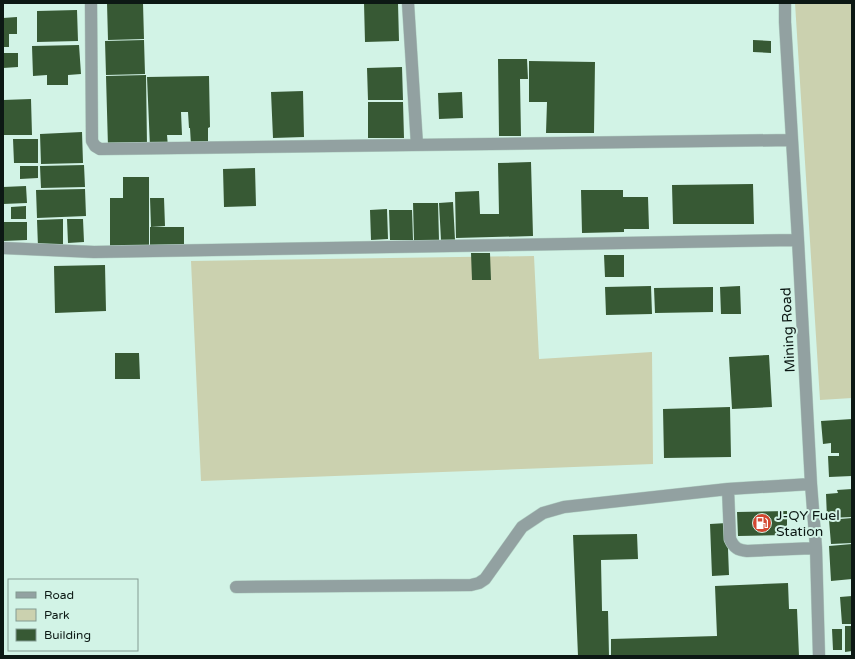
<svg xmlns="http://www.w3.org/2000/svg" width="855" height="659" viewBox="0 0 855 659" font-family="'Varela Round',sans-serif">
<rect width="100%" height="100%" fill="#d2f3e6"/>
<path fill="#cbd1af" d="M795,3H852V398L820,400Z
M534,256L539,359L652,352L653,464L201,481L191,261Z"/>
<path fill="#375934" d="M107,3H143L144,39L108,40Z
M364,3H398L399,41L365,42Z
M77,10L78,41L37,42V11Z
M17,17V34H9V47H3V18Z
M144,40L145,74L106,75L105,41Z
M753,40L771,41V53L753,52Z
M79,45L81,74L68,75V85H47V75L33,76L32,46Z
M3,53H18V67L3,68Z
M498,59H527L528,79H520L521,136H499Z
M529,61L595,62L594,133H546L547,102H529Z
M402,67L403,100H368L367,68Z
M146,75L147,146L108,147L106,76Z
M209,76L210,127L208,128V144L191,145L190,128H189L188,112H181L182,135H167L168,147H150L147,77Z
M303,91L304,137L273,138L271,92Z
M462,92L463,118L439,119L438,93Z
M31,99L32,135H3V100Z
M368,102H403L404,138H368Z
M82,132L83,163L41,164L40,134Z
M13,139H38V163H14Z
M531,162L533,236L456,238L455,192L479,191L480,214H499L498,163Z
M84,165L85,187L41,188L40,166Z
M20,166H38V178L20,179Z
M255,168L256,206L224,207L223,169Z
M123,177H149V246H110V198H123Z
M753,184L754,224H673L672,185Z
M26,186L27,203L3,204V187Z
M85,189L86,216L37,218L36,190Z
M581,190H623V197H648L649,229H624V232L582,233Z
M150,198H164L165,226L151,227Z
M453,202L455,240H441L439,203Z
M413,203H438L439,240L414,241Z
M26,206V219H11V207Z
M387,209L388,239L371,240L370,210Z
M389,210H412L413,240H390Z
M63,219V246L38,247L37,220Z
M67,219H83L84,242L68,243Z
M3,222H27V240L3,241Z
M150,227H184V246H150Z
M471,253H490L491,280H472Z
M604,255H624V277H605Z
M105,265L106,311L55,313L54,266Z
M651,286L652,314L606,315L605,287Z
M740,286L741,314H721L720,287Z
M713,287V312L655,313L654,288Z
M115,353H139L140,379H115Z
M769,355L772,407L732,409L729,357Z
M730,407L731,457L664,458L663,409Z
M852,419V476L829,477L828,456H839V453H831V443L823,444L821,421Z
M852,489V517L827,518L826,494L838,493L837,490Z
M787,511V535L738,536L737,512Z
M852,518V543L831,544L829,520Z
M727,523L729,575L712,576L710,524Z
M637,534L638,559L601,560L602,611H608L609,656H578L573,535Z
M852,544V579L831,581L829,546Z
M788,583L789,609H797L799,656H611V639L717,636L715,586Z
M852,596V624H842L840,597Z
M845,626H852V651L845,652Z
M832,629H842V650H833Z"/>
<g fill="none" stroke-linecap="round" stroke-linejoin="round">
<defs>
<path id="minor" d="M91,3L92,141L95,146L100,149L792,140
M408,3L417,145
M785,3V22L798,240L811,484L816,548L819,656
M3,248L94,252L798,240
M728,489L730,539C734,548 738,550 747,551L816,548
M236,587L471,585L479,583L485,579L522,527L543,513L564,507L728,489L811,484"/>
</defs>
<use href="#minor" stroke="#b2d0c4" stroke-width="13"/>
<use href="#minor" stroke="#92a1a1" stroke-width="12"/>
</g>
<defs>
<symbol id="fuel-disc" viewBox="-11 -11 22 22"><circle r="9.5" fill="#d34731" stroke="#d2f3e6"/><path d="M-5.5-6h7V0h2V4h1.3V-2.5L3-4.5l.8-.8L6-3V5H2.5V1h-1V6h-7ZM-4.2-4.7v3.2H.2V-4.7Z" fill="#fff"/></symbol>
</defs>
<g fill-rule="evenodd">
<use href="#fuel-disc" x="751" y="512" width="22" height="22"/>
</g>
<g text-anchor="middle" dominant-baseline="central" stroke-width="4" stroke-linejoin="round" paint-order="stroke">
<g font-size="14" fill="#0c1814" stroke="#d2f3e6">
<text transform="translate(788 330) rotate(-93)">Mining Road</text>
</g>
<g font-size="14" fill="#0c1814" stroke="#d2f3e6" text-anchor="start">
<text x="776" y="515">J-QY Fuel<tspan x="776" dy="16">Station</tspan></text>
</g>
</g>
<rect width="855" height="659" fill="none" stroke="#0c1814" stroke-width="8"/>
<rect x="8" y="579" width="130" height="72" fill="#d2f3e6" stroke="#839b92"/>
<rect x="16" y="592" width="20" height="6" fill="#92a1a1" stroke="#839b92"/>
<text x="44" y="599" font-size="12" fill="#0c1814">Road</text>
<rect x="16" y="609" width="20" height="12" fill="#cbd1af" stroke="#839b92"/>
<text x="44" y="619" font-size="12" fill="#0c1814">Park</text>
<rect x="16" y="629" width="20" height="12" fill="#375934" stroke="#839b92"/>
<text x="44" y="639" font-size="12" fill="#0c1814">Building</text>
</svg>
